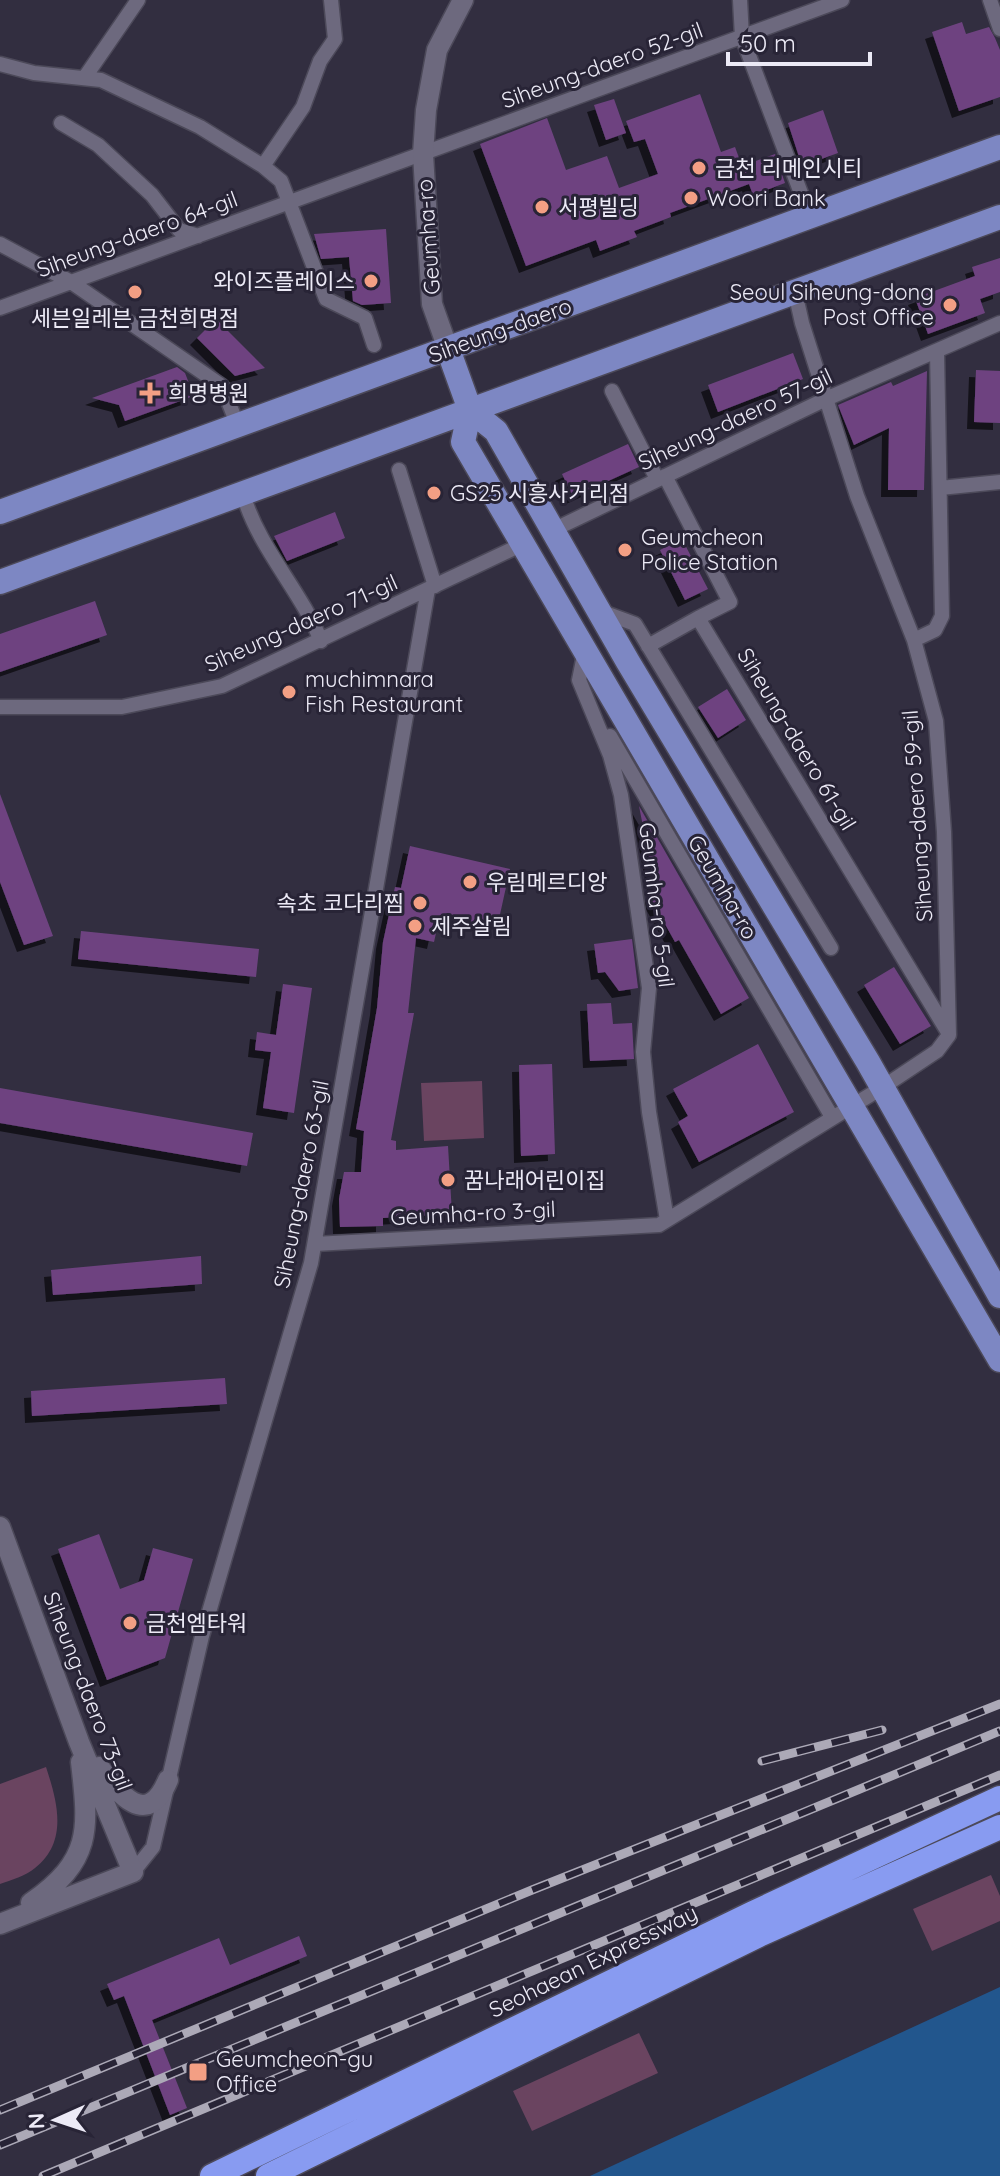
<svg xmlns="http://www.w3.org/2000/svg" width="1000" height="2176" viewBox="0 0 1000 2176" font-family="Quicksand,'Noto Sans KR',sans-serif">
<defs>
<filter id="shadow"><feDropShadow dx="-7" dy="7" stdDeviation="0" flood-color="#0009"/></filter>
</defs>
<rect width="100%" height="100%" fill="#322e40"/>
<path fill="#6a4460" d="M482,1081L484,1138L424,1141L421,1083Z
M46,1767C57,1801 69,1841 35,1868C26,1876 11,1880 0,1884V1784Z
M991,1875L1000,1896V1921L932,1951L913,1909Z
M639,2033L658,2073L532,2131L513,2091Z"/>
<path fill="#22568d" d="M1000,1987V2176H590Z"/>
<path fill="#6e4380" filter="url(#shadow)" d="M962,22L966,34L989,27L995,38L1000,50V97L959,111L932,32Z
M700,94L721,152L735,147L742,166L775,154L785,183L753,195L749,184L670,213L671,217L634,231L637,237L600,251L596,240L526,266L480,144L547,118L566,170L607,156L619,188L658,174L645,139L634,142L626,121Z
M614,99L626,133L606,140L594,105Z
M823,110L838,153L802,166L788,123Z
M386,229L391,303L362,305L353,301L349,257L321,259L314,234Z
M1000,258V292L980,299L985,313L928,334L915,298L975,276L972,267Z
M216,319L265,368L235,376L197,338Z
M793,353L803,379L718,412L708,385Z
M177,367L185,373L194,396L125,421L119,405L92,398Z
M976,370L1000,371V423L974,422Z
M927,371L924,490H888L889,428L854,445L838,405L891,382L893,386Z
M628,444L639,467L573,497L562,474Z
M335,512L345,538L287,561L274,536Z
M682,539L708,589L685,600L660,550Z
M95,601L107,635L0,672V634Z
M727,689L746,720L718,738L698,707Z
M0,794L53,936L24,945L0,882Z
M639,806L749,998L721,1014L679,940L675,942L650,897L656,893Z
M410,846L510,869L497,928L440,915L434,942L416,938L408,1013H414L391,1140L396,1141V1150L448,1146L452,1214L383,1218V1226L340,1227L339,1199L344,1172H361L364,1131L356,1129L377,1008L383,942L395,887L401,888Z
M81,931L259,949L256,977L78,959Z
M632,939L638,988L619,991L605,972L598,973L594,944Z
M894,967L931,1026L900,1044L864,985Z
M283,984L312,988L294,1113L263,1108L271,1052L255,1050L257,1032L276,1035Z
M611,1003L613,1024L632,1023L634,1059L590,1061L587,1004Z
M758,1044L794,1112L699,1162L678,1122L688,1116L673,1089Z
M552,1064L555,1154L521,1156L519,1065Z
M0,1088L253,1133L247,1166L0,1123Z
M201,1256L202,1284L53,1295L51,1270Z
M225,1378L227,1404L32,1416L31,1391Z
M99,1534L120,1589L144,1580L153,1548L193,1559L165,1658L107,1680L58,1549Z
M299,1936L307,1956L152,2020L187,2108L170,2115L124,1996L114,2000L107,1984L219,1938L230,1965Z"/>
<g fill="none" stroke-linecap="round" stroke-linejoin="round">
<defs>
<path id="street" d="M740,0L742,37L810,217
M990,0L1000,29
M0,64L34,73L101,80L200,127L263,166L281,181L326,299L365,318L374,345
M85,77L138,0
M61,123L98,145L152,195L179,230L198,236
M263,166L303,107L320,61L335,39L331,0
M0,244L71,282L222,386L238,426
M0,308L842,0
M612,391L657,479
M399,470L435,586
M665,476L730,602L698,618L949,1034
M940,488L1000,482
M243,494C259,549 300,589 321,641
M553,530L826,399L1000,323
M600,611L635,624L831,948
M914,640L935,630L942,616L937,352
M648,646L698,618
M585,650L579,680L610,755L621,795L649,988L643,1052L649,1112L667,1220
M0,707H122L222,686L523,544
M610,736L832,1117
M315,1244L659,1225L883,1087L937,1051L949,1035L944,832L936,721L914,640L857,496L802,323L795,292
M133,1872L153,1847L202,1636L311,1263L428,589"/>
<path id="secondary" d="M448,349L432,304L423,154L426,110L437,50L463,0
M0,1527L79,1742L133,1872L0,1924
M99,1767C119,1794 147,1830 168,1780
M31,1903C92,1860 89,1831 81,1762"/>
<path id="primary" d="M448,349L470,410L496,431L628,662L868,1062L1000,1296
M470,410L463,442L1000,1360
M0,512L1000,147
M0,582L1000,217"/>
<path id="highway" d="M212,2176L753,1913L1000,1798
M268,2176L761,1934L1000,1827"/>
</defs>
<use href="#street" stroke="#4c4959" stroke-width="17"/>
<use href="#secondary" stroke="#4c4959" stroke-width="23"/>
<use href="#primary" stroke="#4c4959" stroke-width="27"/>
<use href="#highway" stroke="#4c4959" stroke-width="27"/>
<use href="#street" stroke="#6d697e" stroke-width="14"/>
<use href="#secondary" stroke="#6d697e" stroke-width="20"/>
<use href="#primary" stroke="#7d87c3" stroke-width="24"/>
<use href="#highway" stroke="#889bf1" stroke-width="24"/>
<defs>
<path id="rail" d="M762,1761L882,1730
M0,2110L532,1890L1000,1704
M0,2145L1000,1731
M43,2176L1000,1775"/>
</defs>
<use href="#rail" stroke="#aca9b7" stroke-width="9"/>
<use href="#rail" stroke="#282436" stroke-width="6" stroke-dasharray="18" stroke-linecap="butt"/>
</g>
<g fill="#f39f84" stroke="#282436" stroke-width="3">
<circle cx="699" cy="168" r="8"/>
<circle cx="691" cy="198" r="8"/>
<circle cx="542" cy="207" r="8"/>
<circle cx="371" cy="281" r="8"/>
<circle cx="135" cy="292" r="8"/>
<circle cx="950" cy="305" r="8"/>
<path d="M146 381h8v8h8v8h-8v8h-8v-8h-8v-8h8z"/>
<circle cx="434" cy="493" r="8"/>
<circle cx="625" cy="550" r="8"/>
<circle cx="289" cy="692" r="8"/>
<circle cx="470" cy="882" r="8"/>
<circle cx="420" cy="903" r="8"/>
<circle cx="415" cy="926" r="8"/>
<circle cx="448" cy="1180" r="8"/>
<circle cx="130" cy="1623" r="8"/>
<rect x="188" y="2062" width="20" height="20" rx="4"/>
</g>
<g text-anchor="middle" dominant-baseline="central" stroke-width="6" stroke-linejoin="round" paint-order="stroke">
<g font-size="22" fill="#eceaf6" stroke="#282436">
<text transform="translate(602 65) rotate(-20)">Siheung-daero 52-gil</text>
<text transform="translate(137 234) rotate(-20)">Siheung-daero 64-gil</text>
<text transform="translate(428 237) rotate(-94)">Geumha-ro</text>
<text transform="translate(500 330) rotate(-20)">Siheung-daero</text>
<text transform="translate(735 419) rotate(-25)">Siheung-daero 57-gil</text>
<text transform="translate(301 623) rotate(-24)">Siheung-daero 71-gil</text>
<text transform="translate(797 739) rotate(59)">Siheung-daero 61-gil</text>
<text transform="translate(917 816) rotate(-94)">Siheung-daero 59-gil</text>
<text transform="translate(723 887) rotate(60)">Geumha-ro</text>
<text transform="translate(657 905) rotate(83)">Geumha-ro 5-gil</text>
<text transform="translate(301 1184) rotate(-79)">Siheung-daero 63-gil</text>
<text transform="translate(473 1213) rotate(-3)">Geumha-ro 3-gil</text>
<text transform="translate(88 1691) rotate(69)">Siheung-daero 73-gil</text>
<text transform="translate(593 1961) rotate(-26)">Seohaean Expressway</text>
</g>
<g font-size="22" fill="#eceaf6" stroke="#282436" text-anchor="start">
<text x="715" y="168">금천 리메인시티</text>
<text x="707" y="198">Woori Bank</text>
<text x="558" y="207">서평빌딩</text>
<text x="355" y="281" text-anchor="end">와이즈플레이스</text>
<text x="934" y="292" text-anchor="end">Seoul Siheung-dong<tspan x="934" dy="25">Post Office</tspan></text>
<text x="135" y="318" text-anchor="middle">세븐일레븐 금천희명점</text>
<text x="168" y="393">희명병원</text>
<text x="450" y="493">GS25 시흥사거리점</text>
<text x="641" y="537">Geumcheon<tspan x="641" dy="25">Police Station</tspan></text>
<text x="305" y="679">muchimnara<tspan x="305" dy="25">Fish Restaurant</tspan></text>
<text x="486" y="882">우림메르디앙</text>
<text x="404" y="903" text-anchor="end">속초 코다리찜</text>
<text x="431" y="926">제주살림</text>
<text x="464" y="1180">꿈나래어린이집</text>
<text x="146" y="1623">금천엠타워</text>
<text x="216" y="2059">Geumcheon-gu<tspan x="216" dy="25">Office</tspan></text>
</g>
</g>
<g transform="translate(56 2120) rotate(267)" stroke="#282436" stroke-width="6" paint-order="stroke">
<path d="M0-6L14 30L0 20L-14 30Z" fill="#eceaf6"/>
<text y="-12" font-size="22" font-weight="bold" text-anchor="middle" fill="#eceaf6">N</text>
</g>
<path d="M728 52v12h142v-12" fill="none" stroke="#eceaf6" stroke-width="4"/>
<text x="740" y="52" font-size="24" fill="#eceaf6" stroke="#282436" stroke-width="6" paint-order="stroke">50 m</text>
</svg>
